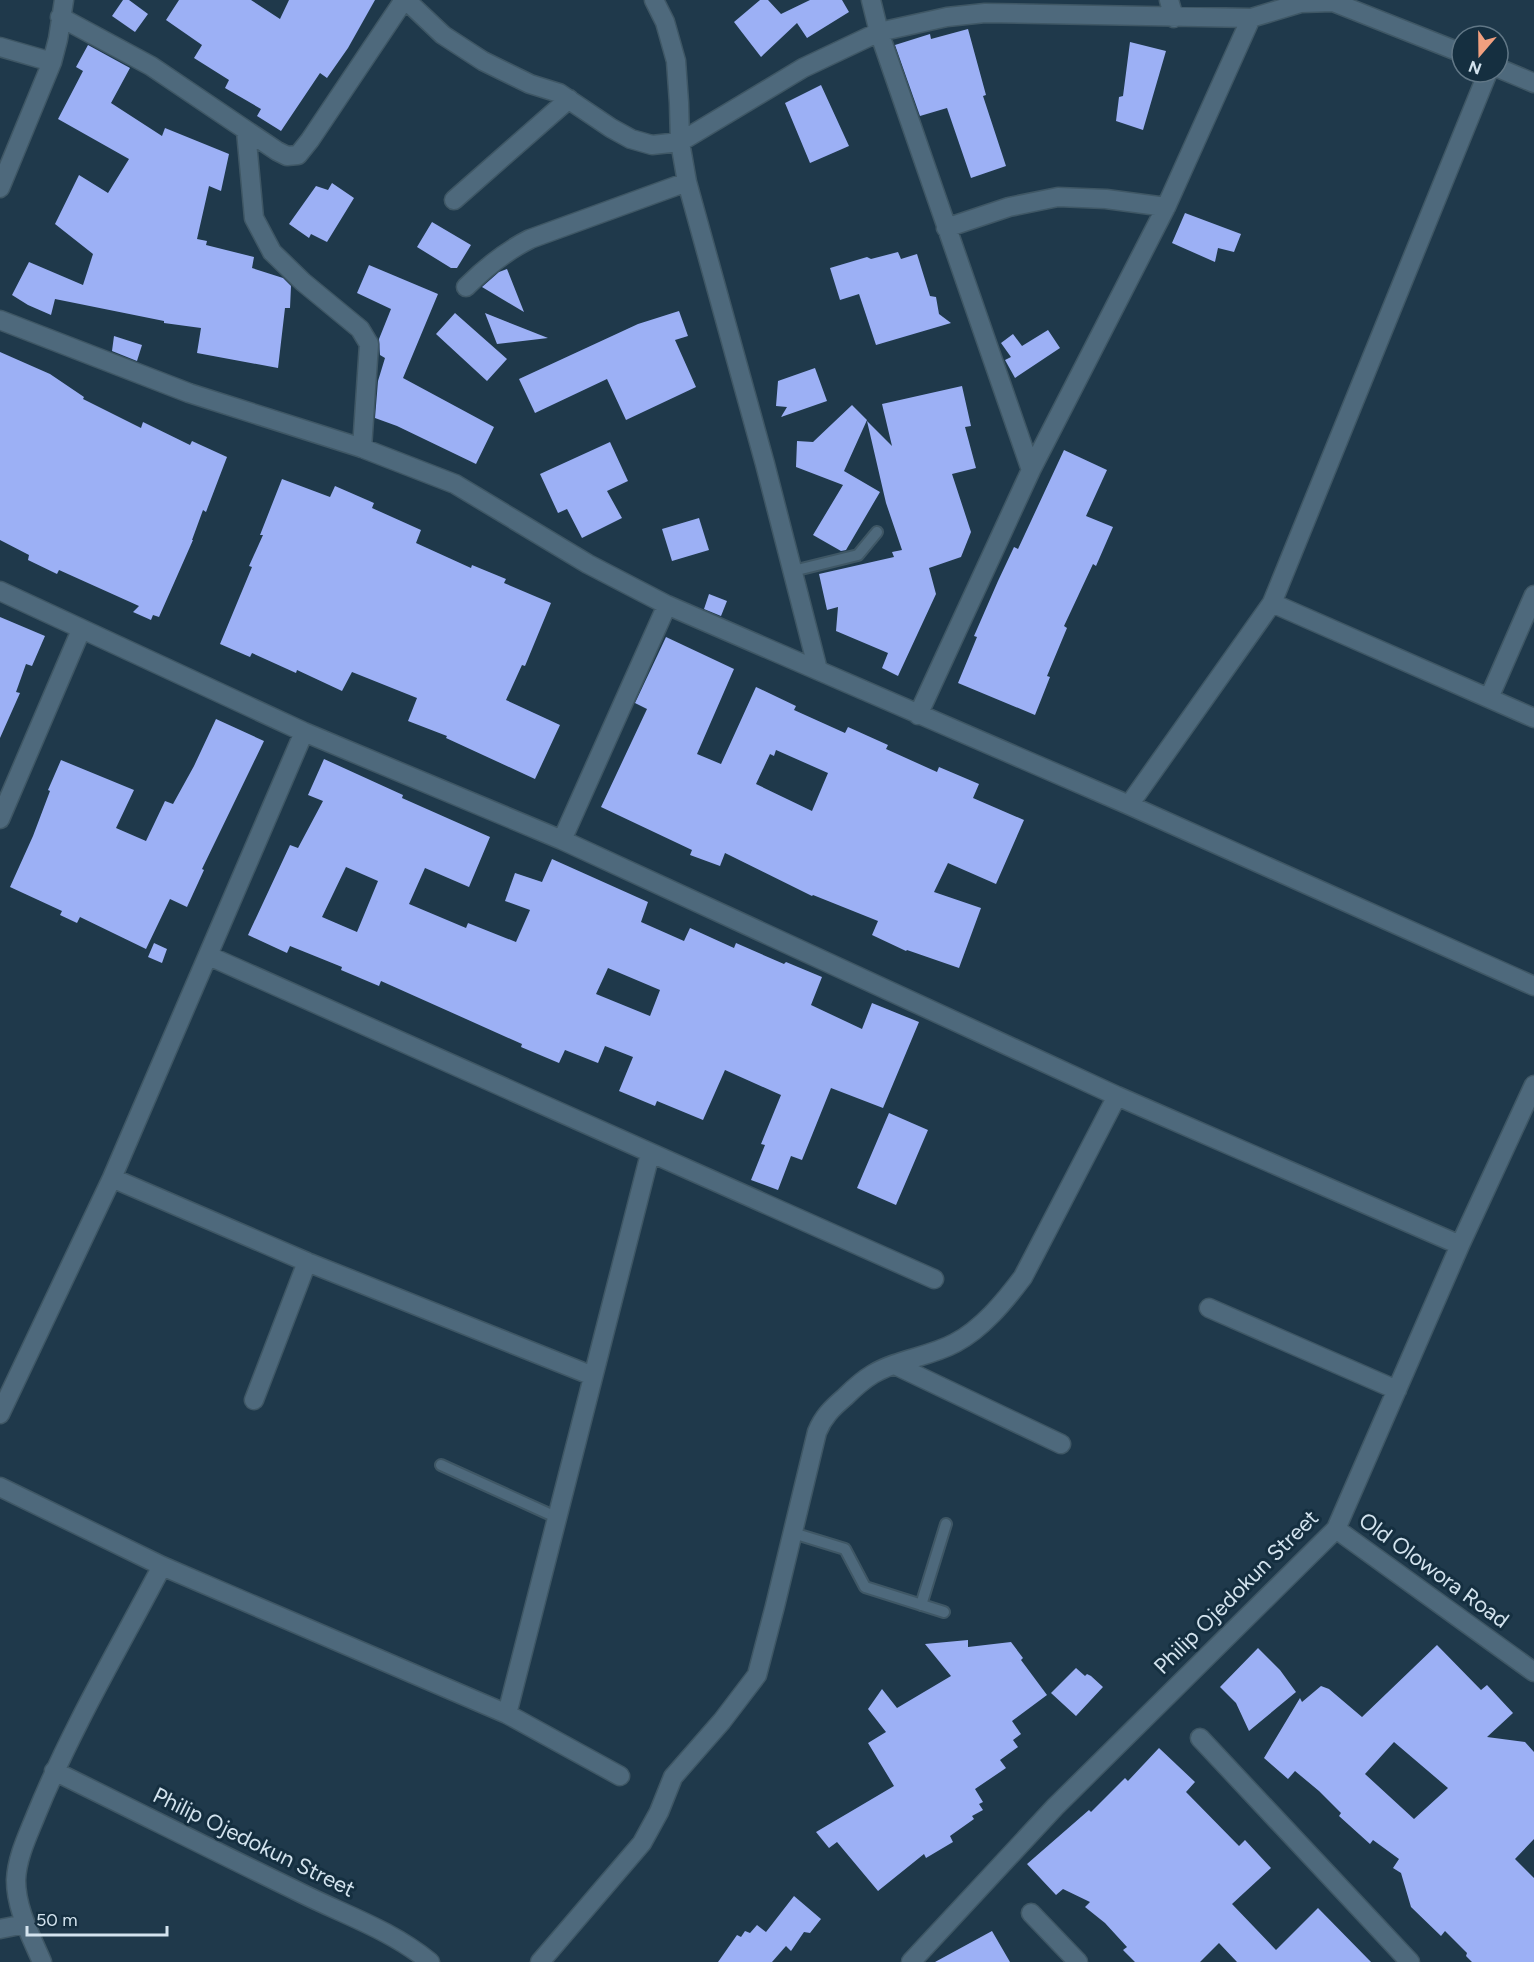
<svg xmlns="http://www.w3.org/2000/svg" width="1534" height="1962" viewBox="0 0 1534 1962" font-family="Figtree,sans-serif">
<rect width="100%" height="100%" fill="#1f394b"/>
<path fill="#9cb0f5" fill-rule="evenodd" d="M123,0H129L148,14L135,32L112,16Z
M179,0H251L280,19L289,0H375L348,48L327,78L320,73L281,131L257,116L261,109L225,88L229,80L194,58L202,45L166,20Z
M760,0H768L781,14L810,0H842L849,12L807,38L797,23L761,57L734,22Z
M968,29L986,95L983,96L1006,166L971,178L947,108L920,116L895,45L930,34L931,39Z
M1130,42L1166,51L1143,130L1116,121L1119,97L1123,96Z
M88,45L130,68L111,103L162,136L165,128L229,154L221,191L209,186L197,239L207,241L206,245L254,257L252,268L283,278L291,286L290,308H285L278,368L197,353L201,328L164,323V321L55,299L51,315L28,305L12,295L29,262L83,285L93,254L55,224L79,175L108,193L129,159L58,119L83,71L76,67Z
M821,85L849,146L810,163L785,103Z
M332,183L354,198L327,242L311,234L309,238L289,224L316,186L328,190Z
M1185,213L1241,234L1234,252L1218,248L1215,262L1172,243Z
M432,222L471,245L457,268H451L417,247Z
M898,252L901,259L917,254L930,296L936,297L939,314L951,323L876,345L859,294L840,300L830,268L867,257L871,259Z
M369,265L438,294L403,378L494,427L476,464L397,426L375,418L378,381L385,358L380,355L379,339L391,309L357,293Z
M507,269L524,312L482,287L499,272Z
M679,311L688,336L675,340L696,387L626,420L607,379L535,413L519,379L638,324Z
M455,313L507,359L487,381L436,334Z
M485,313L548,338L497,344Z
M1048,330L1060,348L1015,378L1005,360L1011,357L1001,343L1013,334L1022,346Z
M114,336L142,345L137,361L112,351Z
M0,352L50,374L84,397L83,399L141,428L143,422L190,445L192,441L227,457L206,512L203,510L192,540H193L159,617L153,615L151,620L133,612L139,606L59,570L57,574L28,560L29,555L0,540Z
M815,368L827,401L781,417L787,407L776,406L778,381Z
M962,386L971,426L965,427L976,468L952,474L971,532L961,557L929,568L936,594L898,676L882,668L888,653L836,631L838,607L827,610L819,574L894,557L892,552L902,550L886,503L867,421L892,446L882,404Z
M852,405L867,420L844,471L880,492L846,550L841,551L813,535L843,485L796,467L797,441L813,442Z
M610,442L628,481L607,491L622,518L582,538L567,509L558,513L540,474Z
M1064,450L1107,470L1086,516L1113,527L1096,566L1093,564L1064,626L1067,628L1047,676L1050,677L1035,715L958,683L977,637L974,636L998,581L1014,547L1018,549Z
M282,479L330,497L335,486L374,503L372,508L421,530L416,543L471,568L472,565L506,579L504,583L551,603L525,666L522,665L506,700L560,725L535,779L446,738L447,736L408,721L417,698L352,672L342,691L297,670L296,673L252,653L250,657L220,644L252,567L249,566L263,535H260Z
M699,518L709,550L672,561L662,529Z
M709,594L727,601L721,616L704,609Z
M0,617L45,636L32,666L26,664L16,692L20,693L0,738Z
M666,637L734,669L697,754L721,764L756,687L796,706L794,710L845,733L848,727L888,745L886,749L937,772L939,767L979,784L973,798L1024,820L996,884L948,863L934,892L981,908L959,968L907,950L906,951L872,935L878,921L813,895L812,896L725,853L720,866L690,855L692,850L601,807L647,709L635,703ZM776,750L828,773L812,811L756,784L770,754L774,756Z
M216,719L264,741L202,869L204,870L187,907L170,899L146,949L80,917L77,923L60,915L62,911L10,887L33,836L50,791L48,790L61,760L134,790L116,828L146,841L165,801L173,804L194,766Z
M324,759L403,795L402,798L490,837L469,887L425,868L409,904L466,928L468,923L516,942L530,910L505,901L515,873L542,882L552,859L648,902L641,922L684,941L690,928L734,948L736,943L784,964L786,962L822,977L811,1005L862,1029L872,1003L919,1022L883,1108L831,1088L802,1160L791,1156L778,1190L751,1180L765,1145L761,1144L781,1095L725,1070L703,1120L657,1101L655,1106L619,1091L633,1057L605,1046L598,1063L565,1050L559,1063L521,1047L522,1044L381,981L379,986L341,970L342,967L290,946L287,953L248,935L290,845L298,848L323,801L308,795ZM346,867L378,881L357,932L322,917ZM608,968L660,990L650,1016L596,994Z
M154,943L167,949L162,963L148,957Z
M889,1113L928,1130L896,1205L857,1188Z
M968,1640V1647L1011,1642L1023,1658L1021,1660L1047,1695L1012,1721L1021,1734L1013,1740L1018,1747L1000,1760L1006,1768L975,1789L983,1802L979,1804L983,1810L972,1816L974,1819L950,1836L953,1842L926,1858L924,1854L878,1891L837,1842L829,1848L816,1832L894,1786L868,1743L886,1732L868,1709L882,1689L897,1708L951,1676L925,1644Z
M1437,1645L1481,1690L1487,1685L1513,1713L1487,1737L1525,1742L1534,1752V1839L1515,1859L1534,1878V1962H1472L1466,1956L1467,1953L1445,1931L1441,1936L1411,1907L1401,1873L1393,1868L1399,1859L1373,1840L1370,1844L1339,1816L1341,1813L1319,1791L1295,1771L1288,1779L1264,1758L1300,1698L1302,1702L1321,1686L1329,1689L1362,1717ZM1394,1742L1448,1788L1414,1819L1365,1774Z
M1258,1648L1280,1670L1296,1692L1249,1731L1236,1703L1220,1687Z
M1076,1668L1085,1676L1087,1674L1091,1676L1103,1687L1076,1716L1051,1693Z
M1159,1748L1195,1782L1186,1792L1239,1846L1245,1840L1271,1868L1232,1904L1276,1950L1318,1908L1371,1962H1237L1219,1943L1200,1962H1135L1123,1950L1127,1947L1105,1923L1085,1907L1090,1902L1063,1889L1056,1895L1027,1864L1089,1810L1091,1812L1125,1778L1128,1781Z
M794,1896L821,1919L810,1933L804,1932L791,1951L786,1946L772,1962H718L737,1935L741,1937L745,1931L750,1933L757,1925L766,1932Z
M992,1931L1010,1962H935Z"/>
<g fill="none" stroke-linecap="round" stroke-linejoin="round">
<defs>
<path id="lane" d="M793,571L858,555L877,532
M441,1465L558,1518
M793,1533L845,1549L865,1587L944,1612
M921,1605L946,1524"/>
<path id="street" d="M406,0L443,35L483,61L530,84L559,93L611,128L631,139L652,145L680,142L803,68L879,32L947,17L985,13L1251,18
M654,0L665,22L676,61L679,103L680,142L687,182L765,464L818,670
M871,0L879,32L1031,470
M1169,0L1174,18
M60,17L151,66L277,151L287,156L298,155L310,140L404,0
M0,47L52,62
M1498,68L1534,83
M246,131L254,218L272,252L303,282L360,329L369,344L362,448
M0,188L52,62L58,39L64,0
M454,200L569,99
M946,228L1009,207L1058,197L1106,199L1166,207
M466,287C485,268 506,251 530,239L687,182
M0,320L189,393L362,448L455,484L588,564L667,605L1129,805L1534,986
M0,591L304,732L562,840L1117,1096L1460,1245
M1272,603L1534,718
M1489,698L1534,595
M918,715L1031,470L1166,207L1251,18L1301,3L1333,2L1462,53
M1129,805L1272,603L1488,72
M0,819L81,630
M562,840L667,605
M209,956L934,1279
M112,1178L307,1262L593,1376
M1209,1308L1397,1390
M895,1365L1061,1444
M254,1400L307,1262
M0,1414L112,1178L304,732
M0,1487L162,1566L507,1714L620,1776
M1336,1529L1534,1672
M507,1714L650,1154
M1200,1738L1410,1962
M54,1771C136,1811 218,1853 301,1893C345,1915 391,1930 430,1962
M1031,1913L1078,1962
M0,1929L25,1924
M42,1962C31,1936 16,1909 16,1880C17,1857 28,1835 36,1815C71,1729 119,1648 162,1566
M540,1962L642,1843L659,1812L673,1777L722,1721L757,1675L775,1606L817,1432C823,1417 832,1408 845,1397C853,1389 863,1380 873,1374C898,1359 929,1357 955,1343C982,1329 1005,1301 1023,1277L1117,1096
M911,1962L1055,1807L1336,1529L1460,1245L1534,1085"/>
</defs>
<use href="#lane" stroke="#3f5765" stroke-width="14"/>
<use href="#street" stroke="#3f5765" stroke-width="21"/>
<use href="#lane" stroke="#4e697c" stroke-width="10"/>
<use href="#street" stroke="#4e697c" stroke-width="18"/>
</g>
<g text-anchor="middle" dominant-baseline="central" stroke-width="6" stroke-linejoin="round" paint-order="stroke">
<g font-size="22" fill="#d3e3ee" stroke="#152f40">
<text transform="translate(1434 1570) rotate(36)">Old Olowora Road</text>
<text transform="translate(1236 1592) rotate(-45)">Philip Ojedokun Street</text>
<text transform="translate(254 1842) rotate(26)">Philip Ojedokun Street</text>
</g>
</g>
<g transform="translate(1480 54) rotate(200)"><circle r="28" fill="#152f40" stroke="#617786" stroke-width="1.5"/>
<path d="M0-4.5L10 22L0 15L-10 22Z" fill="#f2a07f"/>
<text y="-9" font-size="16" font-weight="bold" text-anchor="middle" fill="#d3e3ee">N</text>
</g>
<path d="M27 1926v9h140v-9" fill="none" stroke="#d3e3ee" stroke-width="3"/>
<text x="36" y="1926" font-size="18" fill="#d3e3ee" stroke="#152f40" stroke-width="4.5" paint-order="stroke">50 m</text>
</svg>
